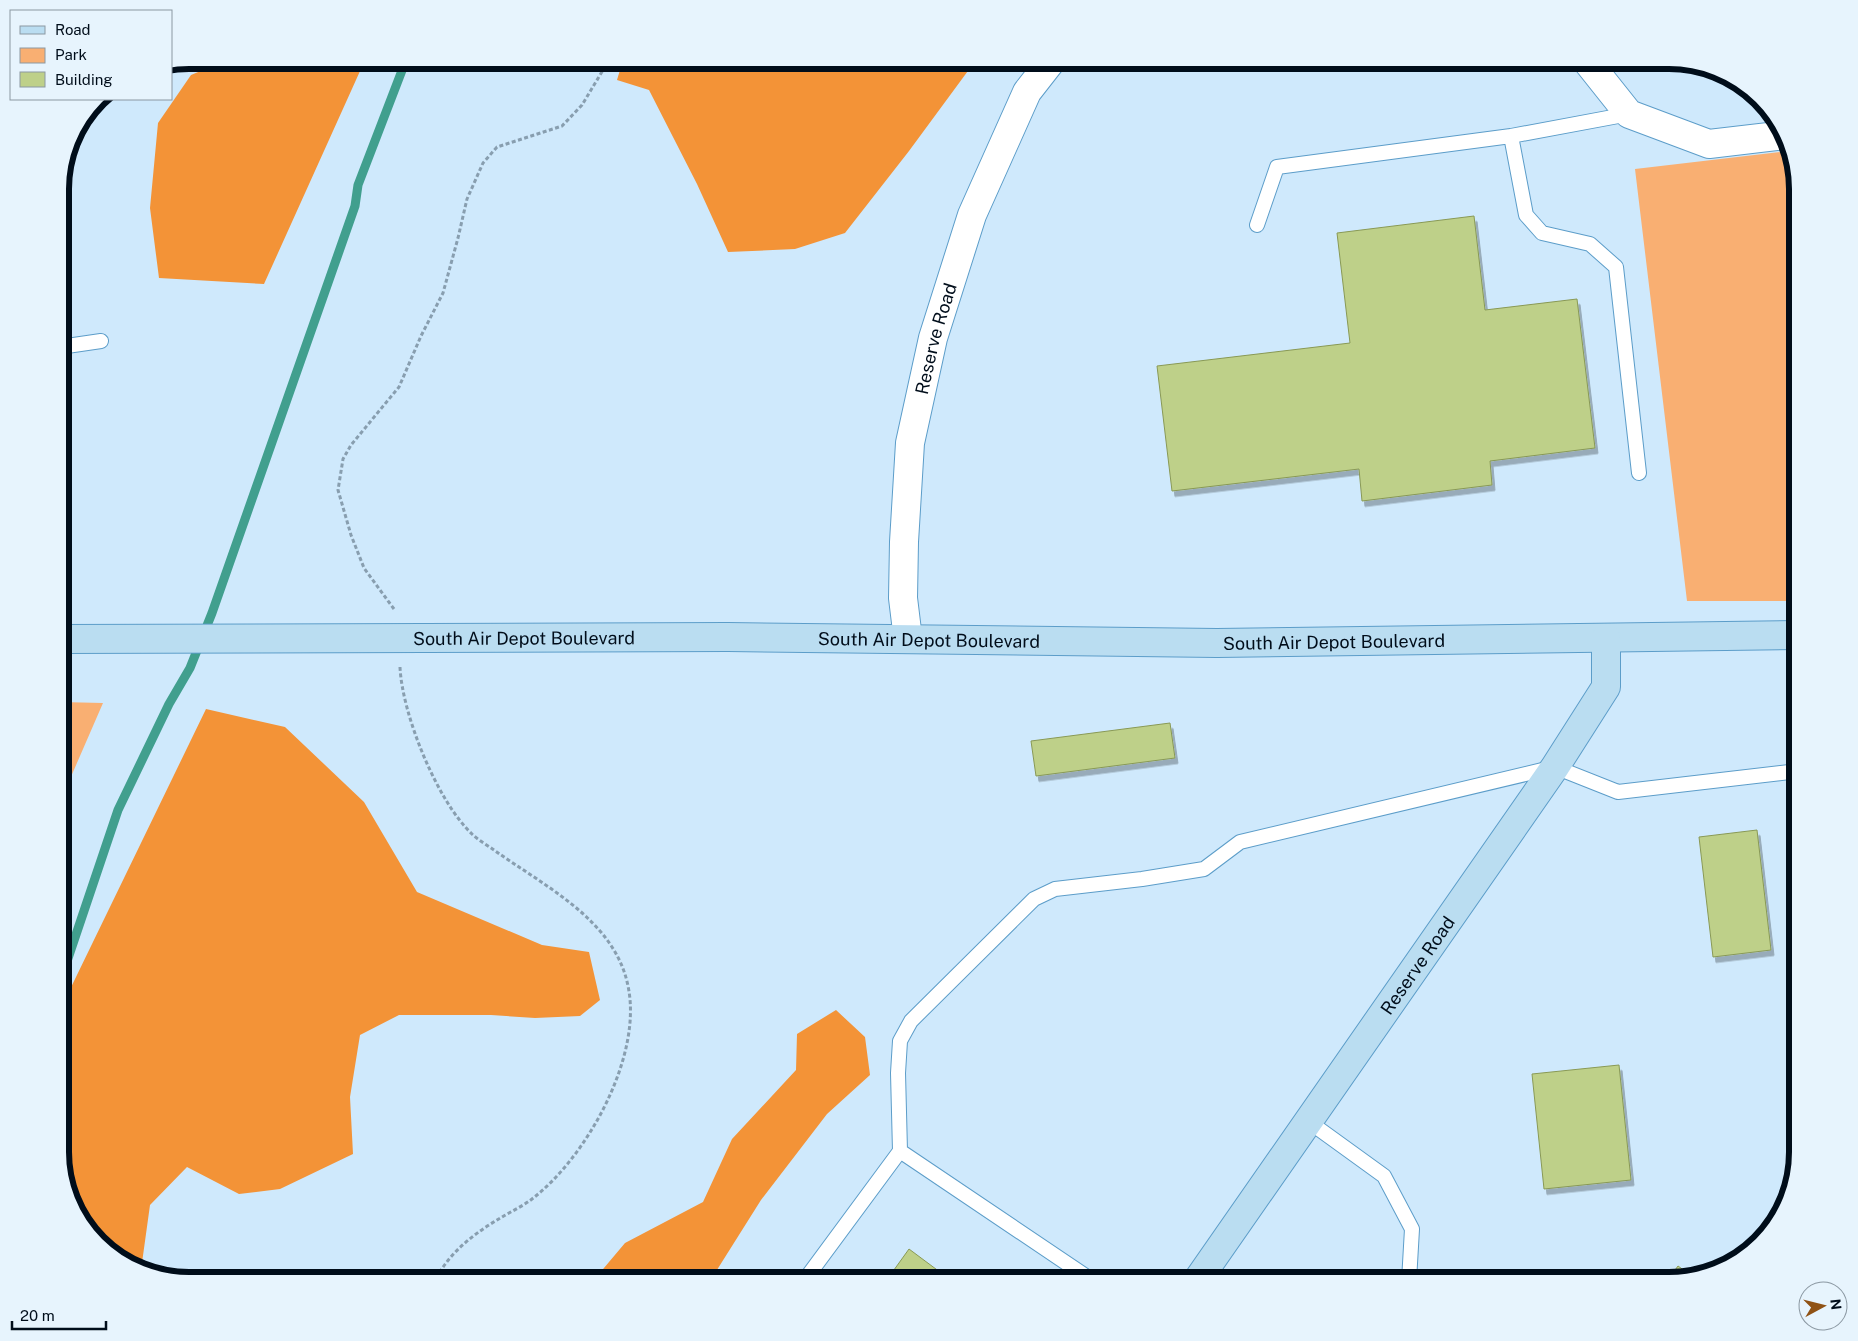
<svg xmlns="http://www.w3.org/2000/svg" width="1858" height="1341" viewBox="0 0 1858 1341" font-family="'Public Sans',sans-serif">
<defs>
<filter id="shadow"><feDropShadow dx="3" dy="5.5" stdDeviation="0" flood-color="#0004"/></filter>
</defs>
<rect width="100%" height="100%" fill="#cfe9fc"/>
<path fill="#f9af72" d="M1789,151L1798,189V601H1687L1635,169Z
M60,702L103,703L60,802Z"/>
<path fill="#f39337" d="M227,60H365L264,284L159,278L150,208L158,123L191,75Z
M623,60H976L909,151L845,233L795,249L728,252L697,184L649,90L617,80Z
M206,709L285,727L364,802L417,892L542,945L589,952L600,1000L580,1016L535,1018L491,1015H399L360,1035L350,1097L353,1154L280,1189L239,1194L187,1167L150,1205L141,1270L111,1254L77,1216L60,1160V1010Z
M836,1010L865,1037L870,1075L827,1114L761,1200L710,1281H593L625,1243L703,1202L732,1139L796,1070L797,1034Z"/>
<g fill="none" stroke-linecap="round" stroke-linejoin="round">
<path stroke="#419f8e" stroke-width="9" d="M60,982L118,810L169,704L190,668L212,613L355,206L358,185L406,60"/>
</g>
<path fill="#bed089" stroke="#899955" filter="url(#shadow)" d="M1474,216L1485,310L1577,299L1595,448L1490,461L1492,485L1362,501L1359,469L1172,491L1157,366L1350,343L1337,233Z
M1170,723L1175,758L1036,776L1031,741Z
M1757,830L1771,950L1713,957L1699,837Z
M1619,1065L1631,1180L1544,1189L1532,1074Z
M909,1249L952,1281H886Z
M1678,1266L1692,1276L1667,1281Z"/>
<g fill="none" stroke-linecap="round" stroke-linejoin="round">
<defs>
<path id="lane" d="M1511,136L1526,215L1542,233L1590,244L1616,267L1639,473
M1257,225L1277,167L1511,136L1629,114
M60,347L101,341
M1308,1121L1384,1176L1412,1229L1409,1281
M900,1151L898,1073L900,1041L911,1021L1034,899L1055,889L1142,879L1204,869L1240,842L1555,767L1618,792L1798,771
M804,1281L900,1151L1093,1281"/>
<g id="street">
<path d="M1586,60L1629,114L1709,144L1785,135"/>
<path id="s1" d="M908,639L903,598L904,542L910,443L933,338L972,215L1027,92L1052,60"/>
</g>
<g id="secondary">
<path id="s2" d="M60,639L728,637L1217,643L1798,635"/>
<path id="s3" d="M1197,1281L1555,767L1606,687V638"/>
</g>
</defs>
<use href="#lane" stroke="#5c9dc9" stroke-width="16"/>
<use href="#street" stroke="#5c9dc9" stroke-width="30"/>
<use href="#secondary" stroke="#5c9dc9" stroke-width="30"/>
<path stroke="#889eaf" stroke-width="3" stroke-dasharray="4 2.5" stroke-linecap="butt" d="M394,609L364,568L351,535L338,490L343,459L351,445L399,387L421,336L443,293L458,238L467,199L483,163L497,147L562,126L582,105L609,60
M400,667C402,714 437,801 472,834C478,840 487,845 494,850C544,886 615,920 628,986C643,1056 587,1157 532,1199C523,1206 512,1211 502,1217C476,1232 448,1253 435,1281"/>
<use href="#lane" stroke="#fff" stroke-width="14"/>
<use href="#street" stroke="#fff" stroke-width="28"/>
<use href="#secondary" stroke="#baddf1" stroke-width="28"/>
</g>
<g text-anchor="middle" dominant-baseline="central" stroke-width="4.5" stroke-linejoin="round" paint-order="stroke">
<g font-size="18" fill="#000d1a" stroke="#e7f4fd">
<text stroke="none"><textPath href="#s1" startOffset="304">Reserve Road</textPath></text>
<text stroke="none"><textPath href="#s2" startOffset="464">South Air Depot Boulevard</textPath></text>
<text stroke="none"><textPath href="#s2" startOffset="869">South Air Depot Boulevard</textPath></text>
<text stroke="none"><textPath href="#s2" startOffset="1274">South Air Depot Boulevard</textPath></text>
<text stroke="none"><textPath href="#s3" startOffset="385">Reserve Road</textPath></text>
</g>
</g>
<path d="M0 0H1858V1341H0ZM189 69H1669A120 120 0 0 1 1789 189V1152A120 120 0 0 1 1669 1272H189A120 120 0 0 1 69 1152V189A120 120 0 0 1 189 69Z" fill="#e7f4fd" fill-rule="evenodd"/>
<path fill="none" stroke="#000d1a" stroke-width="6" d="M189 69H1669A120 120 0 0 1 1789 189V1152A120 120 0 0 1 1669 1272H189A120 120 0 0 1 69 1152V189A120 120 0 0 1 189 69Z"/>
<rect x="10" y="10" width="162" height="90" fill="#e7f4fd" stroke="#8b98a2"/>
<rect x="20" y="26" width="25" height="8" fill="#baddf1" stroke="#8b98a2"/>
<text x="55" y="35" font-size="15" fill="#000d1a">Road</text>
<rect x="20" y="48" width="25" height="15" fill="#f9af72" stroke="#8b98a2"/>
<text x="55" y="60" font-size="15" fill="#000d1a">Park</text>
<rect x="20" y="72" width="25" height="15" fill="#bed089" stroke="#8b98a2"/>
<text x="55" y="85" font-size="15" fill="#000d1a">Building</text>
<g transform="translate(1823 1306) rotate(83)"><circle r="24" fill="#e7f4fd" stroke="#8b98a2"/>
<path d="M0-4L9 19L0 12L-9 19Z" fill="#8f5215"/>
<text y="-8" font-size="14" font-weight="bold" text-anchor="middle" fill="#000d1a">N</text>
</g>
<path d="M12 1321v8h94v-8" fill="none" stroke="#000d1a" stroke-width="2.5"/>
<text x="20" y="1321" font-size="15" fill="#000d1a" stroke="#e7f4fd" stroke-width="4" paint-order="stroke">20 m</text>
</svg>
